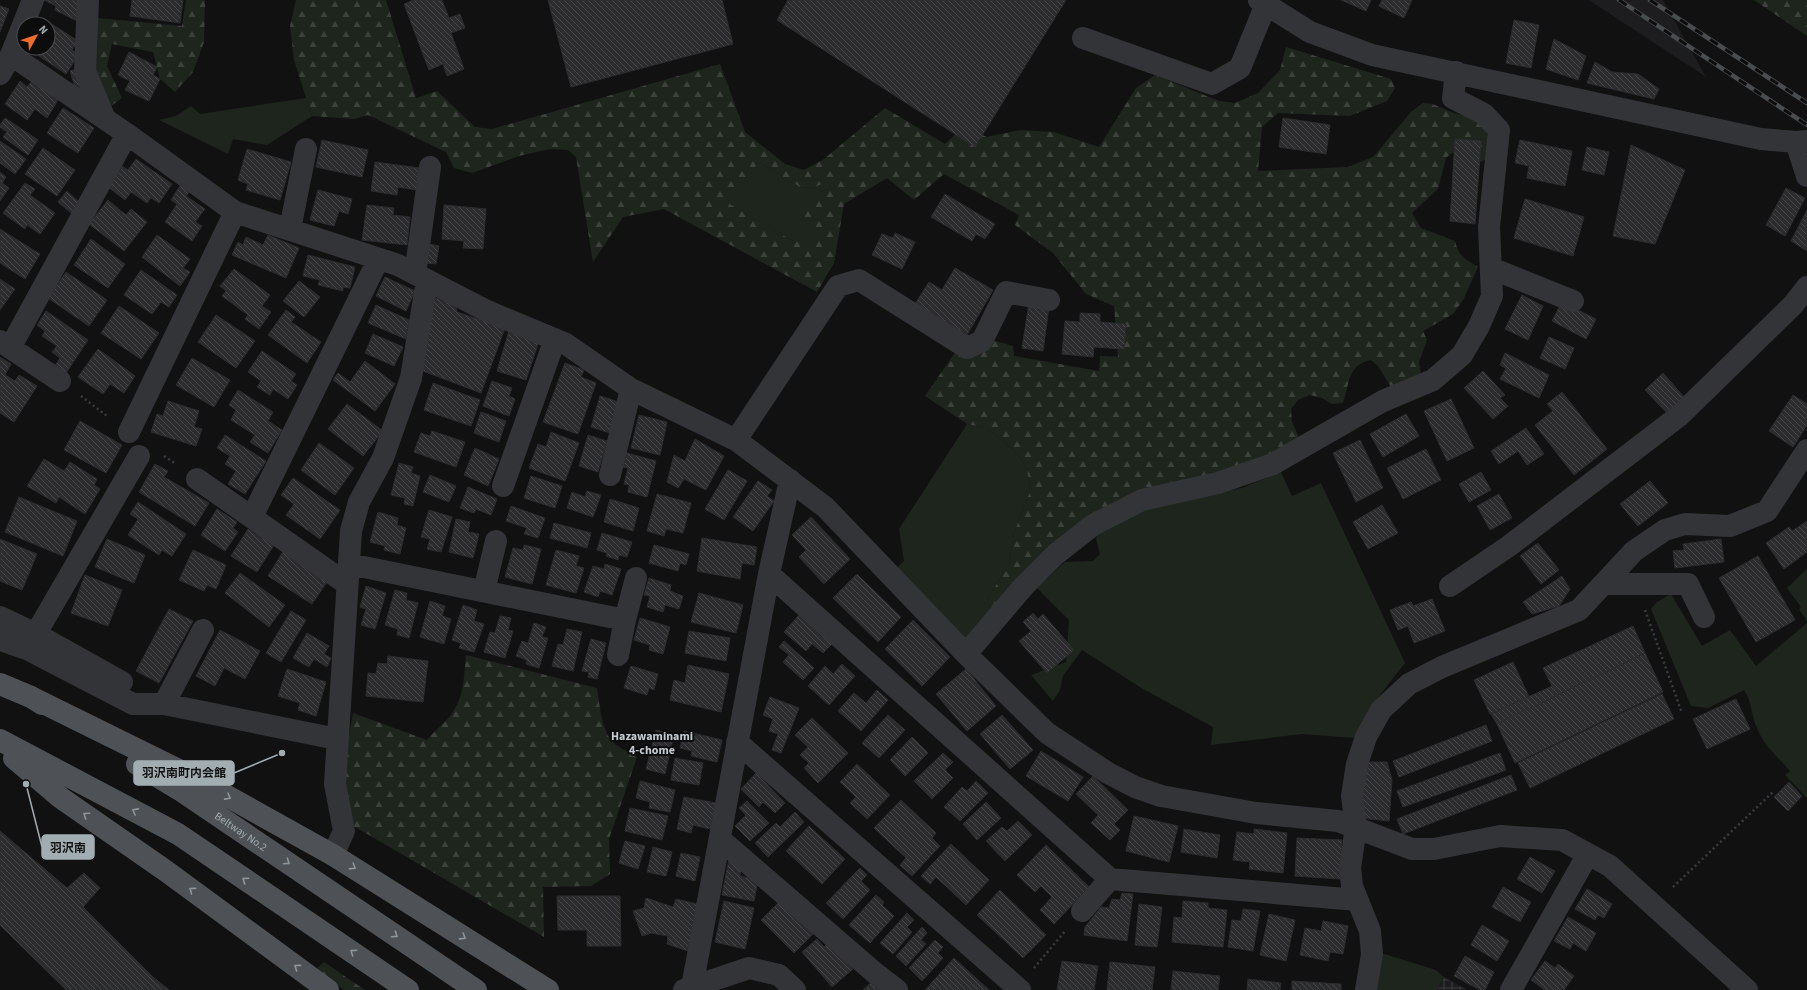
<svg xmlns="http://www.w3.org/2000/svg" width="1807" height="990" viewBox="0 0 1807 990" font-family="'Source Sans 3','Noto Sans JP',sans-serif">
<defs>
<pattern id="industrial-grid" width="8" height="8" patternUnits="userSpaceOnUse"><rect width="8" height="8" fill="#1d1d1f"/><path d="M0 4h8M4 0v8" fill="none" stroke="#3b3b3d"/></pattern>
<pattern id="forest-firs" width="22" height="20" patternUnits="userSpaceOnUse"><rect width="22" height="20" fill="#1e251d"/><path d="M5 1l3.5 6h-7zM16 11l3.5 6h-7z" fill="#3c423b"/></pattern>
<pattern id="building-back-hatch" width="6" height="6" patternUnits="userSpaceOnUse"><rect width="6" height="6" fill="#2c2c2e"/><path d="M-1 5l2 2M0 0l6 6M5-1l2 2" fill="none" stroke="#47484a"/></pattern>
</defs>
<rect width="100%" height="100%" fill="#111112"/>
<path fill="#1d1d1f" d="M1589,0H1663L1706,77Z"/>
<path fill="url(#industrial-grid)" d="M1444,977L1467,990H1437Z"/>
<path fill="#1e251d" d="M306,98L312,116L267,145L233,139L228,154L159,120L176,116L191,106L200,114Z
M759,162L800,187L813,188L828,180L830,187L815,242H795L727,203Z
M967,424L986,428L1001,439L1020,457L1027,470L1030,491L1014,533L1009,565L987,599L991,611L963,645L892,572L904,561L899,529Z
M1281,472L1292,496L1321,483L1405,663C1386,687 1367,710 1355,738L1302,734L1211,745L1213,727L1143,689L1082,650L1063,676L1060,690L1053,701L1031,675L1066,662L1069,620L1037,588L1065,562L1093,561L1100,554L1096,540L1098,532L1147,507L1242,488Z
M1807,569V621L1799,609L1801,607L1787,588Z
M1671,594L1702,646L1730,630L1756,666L1807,623V798L1785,775L1790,771C1779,758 1763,745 1757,728C1751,715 1752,701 1744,690L1708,708L1691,706L1651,609L1657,602Z
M1381,953L1436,970L1444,977L1437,990H1376L1378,985Z"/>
<path fill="url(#forest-firs)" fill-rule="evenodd" d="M186,0H205L204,42L193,72L175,92L160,79L153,52L112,44L107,66L122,98L111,106L94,70L97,18L182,26Z
M296,0H386L416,98L437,91L475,127L492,129L720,64L745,132L785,164L804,170L824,159L885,108L945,144L963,127L987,137L1021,130L1054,132L1099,147L1136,88L1155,75L1219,101L1235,103L1258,93L1280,70L1286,47L1391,79L1395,88L1387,101L1350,116L1278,113L1262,127L1258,171L1348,167L1373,157L1411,112L1423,103C1434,103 1439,107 1449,111C1461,116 1482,116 1486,131C1489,139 1487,151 1487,159L1478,163L1468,153H1452L1446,158L1438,189L1412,213L1421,228L1455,241C1459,257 1465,259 1478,267L1463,300L1453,314L1423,331L1427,340L1419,362L1421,375L1391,387L1378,366L1371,360C1347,365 1350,383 1343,403L1332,404L1322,398L1310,395L1298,400L1291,409L1292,422L1300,440L1228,473L1152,488L991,611L987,599L1009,565L1014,533L1030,491L1027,470L1020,457L1001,439L986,428L967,424L925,396L956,351L992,340L1013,346L1014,356L1099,371L1100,356L1118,357L1114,306L1086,294L1053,253L1015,225L1019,215L944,174L914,200L887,178L844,204L834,263L817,292L664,209L623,217L593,262L576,157L568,150L550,149L519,156L472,173L454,168L446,152L368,115L354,119L312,116L294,60L290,26ZM759,162L800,187L813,188L828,181L830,187L798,210L815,242H795L728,203Z
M1754,0H1807V36Z
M466,655L597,688C600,706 601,732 615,744C621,750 631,752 637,757L609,839L610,874L591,886L543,887L544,937L350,824L346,782V752L353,713L427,740C434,731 444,724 451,715C464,697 464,677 466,655Z
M324,962L365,990H344L316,969Z"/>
<path fill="url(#building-back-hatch)" stroke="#2b2c2e" d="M44,0H85L79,22L55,10L56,6Z
M132,0H183L180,23L130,16Z
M414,0H442L449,18L460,14L465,28L451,33L464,69L447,76L443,64L429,70L404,4Z
M548,0H722L733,44L571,87Z
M788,0H1066L975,147L777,20Z
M1341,0H1371L1366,11Z
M1382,0H1412L1404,18L1379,6Z
M0,6L9,9L0,32Z
M44,19L78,41L72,50L79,54L66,74L27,48H48V24H40Z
M1514,20L1539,25L1531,68L1506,63Z
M1554,39L1586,56L1578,80L1546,69Z
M129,52L157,67L153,75L160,79L149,101L125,90L130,81L118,75Z
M1595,62L1612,72L1638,74L1659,89L1654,99L1587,83Z
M82,67L91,93L78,97L70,71Z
M20,81L27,87L32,81L58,100L47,118L35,109L27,120L5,104Z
M63,108L94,128L78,153L47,133Z
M5,118L38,140L28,155L3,137L7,132L0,127V125Z
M1283,118L1330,125L1326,154L1279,147Z
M1455,139L1481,141L1475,224L1450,221Z
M322,140L368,150L362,177L316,167Z
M1520,140L1572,151L1565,186L1527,178L1529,166L1515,163Z
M0,141L26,159L15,174L0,163Z
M1631,145L1685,170L1655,244L1613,236Z
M1587,147L1609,152L1604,175L1582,170Z
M43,148L75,170L57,196L25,174Z
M247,149L291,162L280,200L246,190L248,184L238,180Z
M136,159L172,184L159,203L151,198L147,203L131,192L125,200L108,187L122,166L128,170Z
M375,162L420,168L417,190L398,187L397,195L371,191Z
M0,172L6,177L2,183L9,188L0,201Z
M25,183L35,189L30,195L55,213L40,234L27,225L25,229L3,213Z
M181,184L191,190L186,196L205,209L195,222L202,226L192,241L165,222L177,204L171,200Z
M1786,188L1805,198L1785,236L1766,225Z
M318,190L352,199L348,214L339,211L334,226L310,220Z
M67,191L80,203L71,213L58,202Z
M945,194L995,224L985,239L976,234L972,241L931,217Z
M1525,199L1584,217L1573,256L1514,238Z
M108,200L126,215L131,209L147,222L124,251L89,224Z
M367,205L394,208L393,215L410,217L407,245L362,240Z
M444,205L486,209L483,249L463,248L464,241L442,239Z
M1807,210V251L1791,241Z
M0,229L40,254L25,279L0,263Z
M895,233L915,242L902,269L872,255L882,234L893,238Z
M157,235L190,259L183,268L190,272L180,286L142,257Z
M268,235L299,248L286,278L232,255L238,242L243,245L246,237L263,245Z
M91,239L125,264L108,288L74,265Z
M429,244L439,246L436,264L425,263Z
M308,255L355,267L350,288L343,287V291L318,285L320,280L303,276Z
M955,268L993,290L967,335L915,304L929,282L942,290Z
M234,269L270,295L262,306L271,312L259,329L245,319L248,315L222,296L226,291L220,286Z
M141,270L177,295L169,307L161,302L152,314L124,295Z
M66,272L107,300L89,326L48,298Z
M385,277L415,291L406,311L376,296Z
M0,279L15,289L0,310Z
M299,281L320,297L304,317L283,301Z
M1522,295L1543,306L1528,340L1505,329Z
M433,297L456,305L457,312L505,328L481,393L423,371Z
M1562,302L1596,319L1586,339L1552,321Z
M1029,303L1049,307L1043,351L1022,348Z
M376,305L409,320L406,339L368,323Z
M119,306L159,333L141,359L101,333Z
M286,310L295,317L291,322L321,342L307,363L268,335Z
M46,311L88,340L66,373L55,366L60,358L52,352L57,346L42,336L45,331L37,325Z
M1080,313L1100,314V322L1126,324L1124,349L1094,347L1093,357L1062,354L1065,321L1080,322Z
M216,315L255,341L236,368L198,342Z
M509,331L539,341L526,380L497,371Z
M373,334L403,347L394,366L365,353Z
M1549,337L1574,348L1565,369L1540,358Z
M98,349L135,376L124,393L110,384L103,394L78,377Z
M262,351L296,374L291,381L297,385L288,399L273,389L270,395L257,387L261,381L248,372Z
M1505,353L1549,375L1539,398L1500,379L1506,368L1500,365Z
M0,357L11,364L5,375L15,381L19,375L37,386L14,422L0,413Z
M192,358L230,380L214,407L176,385Z
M365,361L395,384L375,411L333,380L338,373L350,382Z
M565,363L584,370L581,377L596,383L578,434L543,422Z
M1483,371L1505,395L1500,398L1508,406L1493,419L1464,388Z
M1663,373L1684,397L1667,413L1645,390Z
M492,381L512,388L509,396L515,399L509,416L483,406Z
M433,383L480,400L471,426L424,410Z
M238,390L273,412L268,421L282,430L268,453L250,442L255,435L231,420L236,410L229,405Z
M1562,392L1607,449L1574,475L1535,425L1553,411L1547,404Z
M1793,395L1807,404V425L1793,447L1769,431Z
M600,396L619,402L610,433L591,427Z
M1451,399L1474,448L1447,461L1424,411Z
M168,401L199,411L194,427L202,429L196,446L151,432L157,414L163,416Z
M347,404L383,431L363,456L328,429Z
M481,412L506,421L499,442L474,433Z
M1406,414L1419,436L1383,457L1370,434Z
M639,415L667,422L660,455L631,448Z
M80,421L122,445L106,473L64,450Z
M1526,428L1544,454L1527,465L1518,451L1499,464L1491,451Z
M432,431L465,442L456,467L414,452L421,433L430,436Z
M551,432L579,443L565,481L529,468L538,444L546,447Z
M225,435L266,461L245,494L228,484L236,471L225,464L230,456L217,448Z
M588,435L607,441L598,472L579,466Z
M695,439L724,456L706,490L684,479L678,488L667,482L674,455L685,461Z
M1360,440L1383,488L1356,502L1333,453Z
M319,443L354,468L335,495L301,470Z
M475,448L499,459L488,486L464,475Z
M1426,449L1441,480L1403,499L1387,468Z
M627,453L656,461L647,497L628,492L629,485L624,484L628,468L623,467Z
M44,459L64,471L70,462L97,479L94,485L100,489L85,514L59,497L56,503L27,486Z
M399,463L413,467L411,473L420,476L413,506L404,504L405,498L391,495Z
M155,464L168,471L164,477L209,503L195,526L139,492Z
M728,470L747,481L724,520L705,509Z
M1481,472L1491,490L1469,502L1459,484Z
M430,475L456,486L449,502L423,492Z
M531,476L562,486L555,508L524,498Z
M293,478L340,510L320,539L286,515L294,504L281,495Z
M758,481L772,490L767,496L774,501L753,531L733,517Z
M1650,481L1668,503L1638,526L1620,504Z
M468,487L497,499L491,515L476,509L474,513L460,508Z
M587,491L601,495L593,517L567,508L572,492L585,497Z
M657,494L691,503L683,533L666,529L664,536L647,531Z
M1499,494L1512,518L1490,530L1477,506Z
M19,497L77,521L63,556L5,532Z
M610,499L639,508L633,531L604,522Z
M138,502L186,534L172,556L162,550L159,555L128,535L138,519L130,514Z
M1382,505L1398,533L1368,549L1353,522Z
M511,506L545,518L538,538L524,534L527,528L506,521Z
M217,509L237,522L233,528L238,532L225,551L201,535Z
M429,510L452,517L441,552L427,549L430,539L421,537Z
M378,512L398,518L397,525L406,528L400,554L384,550L385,546L370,542Z
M811,517L850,559L824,584L799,557L806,550L792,535Z
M456,519L470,522L468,532L479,534L473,558L449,552Z
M1807,521V552L1784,569L1766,543L1789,527L1792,531Z
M554,523L591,533L587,548L550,538Z
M248,529L274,545L257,572L231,556Z
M602,533L632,542L627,557L619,555L618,560L606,556L607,553L597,550Z
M702,538L757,547L754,565L742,563L740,579L697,571Z
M0,539L37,554L22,590L0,581Z
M107,539L145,555L134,583L95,567Z
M1721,539L1724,562L1675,568L1673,551L1684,550L1683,544Z
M1538,543L1559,570L1541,584L1520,556Z
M524,545L541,549L532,584L505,577L513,548L523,550Z
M654,545L689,554L686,565L680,563L678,571L649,563Z
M193,550L226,565L216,589L207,585L204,591L179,580Z
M284,550L329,579L312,604L268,576Z
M556,550L579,556L576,566L584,568L576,593L546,585Z
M1758,556L1795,620L1756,642L1719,578Z
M605,564L621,569L612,595L600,591L598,597L584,592L593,566L604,569Z
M240,573L285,605L269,627L225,593Z
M857,574L901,617L878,642L833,598Z
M85,575L122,590L108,626L71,613Z
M1562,576L1570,589L1559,606L1532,614L1523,602Z
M649,578L671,585L670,591L683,596L679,609L665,605L663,612L647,607L650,596L644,595Z
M366,586L386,593L375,629L361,625L366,609L360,607Z
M395,590L407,593L406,600L418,603L409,638L397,635L398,629L385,625Z
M699,593L743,605L736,633L691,622Z
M1432,599L1445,631L1414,643L1408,626L1398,630L1390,610L1411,602L1413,606Z
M430,601L445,606L442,616L451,619L444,644L420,637Z
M463,605L477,610L474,621L484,624L474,652L459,648L461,643L452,640Z
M169,609L193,621L159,683L136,671Z
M291,611L306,620L281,662L266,653Z
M1033,613L1038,619L1043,614L1074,650L1047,673L1019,641L1031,631L1023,622Z
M799,615L832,644L823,653L812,644L806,651L784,632Z
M500,616L511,618L508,630L513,631L505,658L484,652L490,632L495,633Z
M640,618L670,627L663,654L649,650L650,645L634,640Z
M913,620L950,657L922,686L885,649Z
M534,623L546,627L542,637L548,638L539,668L526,664L527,660L516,656L522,641L528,643Z
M1633,626L1645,653L1497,724L1491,714L1552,686L1543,668Z
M567,629L582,632L573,671L552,666L558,644L563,645Z
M220,630L260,651L245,679L224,668L215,686L196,676Z
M689,631L730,638L726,661L685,653Z
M307,633L329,646L324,654L331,658L327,667L314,659L309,667L293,658Z
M591,639L606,643L597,679L588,677L589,672L582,671Z
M784,641L814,668L803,680L783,662L789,655L779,647Z
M1645,653L1663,692L1515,763L1497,724Z
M388,656L428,661L423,702L366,696L368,673L376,674L378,663L387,664Z
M1513,662L1529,697L1490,714L1474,680Z
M842,664L855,676L829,705L808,686L825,666L833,674Z
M688,665L729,674L721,712L670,700L674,680L685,683Z
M631,666L658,674L654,690L649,688L647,695L624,688Z
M287,669L326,682L316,716L298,710L300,703L278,696Z
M966,669L996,706L967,731L936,694Z
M877,690L888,700L861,731L838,711L854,693L866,703Z
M1662,694L1674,719L1530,788L1518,763Z
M770,697L799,708L781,753L772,750L778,734L769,731L773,719L763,715Z
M1736,699L1750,729L1707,749L1693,719Z
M888,715L905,730L879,758L862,743Z
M1002,715L1033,750L1010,769L980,734Z
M812,718L848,753L818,783L804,768L809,763L800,755L808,747L795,735Z
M1486,725L1492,741L1399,777L1393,761Z
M656,730L674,735L665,774L646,769Z
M684,731L722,740L717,762L691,756L692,751L680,748Z
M912,737L928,753L905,776L890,760Z
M1041,751L1083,777L1068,801L1026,776Z
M943,753L953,762L945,770L953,778L932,799L914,781Z
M1500,753L1506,770L1403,807L1397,791Z
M675,758L703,763L699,785L671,780Z
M1364,762H1387L1392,780L1389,821L1361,818Z
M857,764L890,795L867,819L850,803L856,797L840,782Z
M756,773L785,803L775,813L763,802L759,807L741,789Z
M1511,775L1517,790L1403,834L1397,819Z
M1093,776L1128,810L1114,824L1120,830L1110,840L1091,823L1098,815L1076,794Z
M640,781L675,790L670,812L649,808L650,802L636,798Z
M976,781L988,793L960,821L944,807L962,787L967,791Z
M1789,782L1802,796L1788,811L1774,797Z
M684,797L716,803L710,829L693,825L691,833L677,829Z
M901,800L936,833L932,838L940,846L912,876L900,865L906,858L874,828Z
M747,801L769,823L750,841L735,826L746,815L739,808Z
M986,802L1001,818L977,840L963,824Z
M630,808L668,816L662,840L625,831Z
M795,812L804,822L768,857L755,843L776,823L780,827Z
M1134,816L1178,826L1169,862L1126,851Z
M1018,821L1032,835L1005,861L986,841L1002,827L1007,831Z
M809,826L845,859L822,884L786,851Z
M1184,829L1220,835L1217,858L1181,852Z
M1254,829L1287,833L1283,873L1249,869L1250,862L1233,860L1237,832L1254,834Z
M0,831L67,888L84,873L100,888L83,907L153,977L169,990H66L0,925Z
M1297,838L1342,840L1340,879L1295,876Z
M625,841L645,846L638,869L619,863Z
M951,844L989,880L966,905L936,877L930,884L921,876Z
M1046,845L1089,887L1054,924L1040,910L1052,897L1041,886L1035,892L1017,875Z
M653,847L672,852L666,876L647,872Z
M681,853L700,857L695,881L676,876Z
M1530,857L1555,871L1542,893L1517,879Z
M729,859L742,862L740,876L758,880L754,901L722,895Z
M860,868L867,875L861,881L870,890L843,919L826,903Z
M1503,887L1531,902L1520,922L1492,907Z
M1587,889L1612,904L1604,918L1598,915L1595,920L1575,909Z
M1000,890L1046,935L1023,958L977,915Z
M1122,893L1133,894L1127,941L1084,935L1085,927L1101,907L1109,908L1112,899L1120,900Z
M876,895L884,902L882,905L894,916L870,943L849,925Z
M557,896H620L621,946H587V930H558Z
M646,898L673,907L676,899L697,904L688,951L667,944L668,936L651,933L642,936L633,911L644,908Z
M783,898L816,931L794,953L761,920Z
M724,901L754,908L745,949L715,942Z
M1183,901L1208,903V908L1227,910L1223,947L1172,942L1174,917L1182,918Z
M1139,904L1162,907L1157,947L1135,945Z
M1243,909L1260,911L1253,951L1228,947L1232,920L1241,921Z
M907,913L914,920L907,927L912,932L893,954L880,943Z
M1269,914L1295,920L1286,961L1260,955Z
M1568,917L1596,933L1586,951L1573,943L1570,949L1554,941Z
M1323,921L1348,926L1343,954L1330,952L1328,961L1300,955L1305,928L1321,931Z
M1482,925L1509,941L1497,961L1471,945Z
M922,927L927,933L921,940L926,944L906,966L896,956Z
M817,939L824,947L830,942L853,969L832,987L802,952Z
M935,940L943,947L938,953L943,958L922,981L909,968Z
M1465,956L1494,972L1485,990H1480L1454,976Z
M954,958L989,990H925Z
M1062,961L1098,966L1094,990H1057Z
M1545,961L1555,968L1558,964L1574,976L1564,990H1545L1531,980Z
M1110,962L1155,967L1152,990H1107Z
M1173,971L1220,976L1218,990H1171Z
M1248,979L1281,983L1280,990H1247Z
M874,980L883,990H863Z
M1292,981L1341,984V990H1292Z"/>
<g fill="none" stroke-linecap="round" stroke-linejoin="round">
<path stroke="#383c3e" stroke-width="2.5" stroke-dasharray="2 3" stroke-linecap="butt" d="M81,396L107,416
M164,456L176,464
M1645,610L1682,713
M1673,887L1774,791
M1034,968L1066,930"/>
<path stroke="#323437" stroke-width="22" d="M88,0L85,71L105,119
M1259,0L1310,32L1372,55L1761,139L1796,142L1807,141
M1083,38L1212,84L1240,68L1266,4
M11,55L127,134L235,212L398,265L487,311L566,344L631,389L736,440L825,507L966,654L1047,733L1108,773L1135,787L1161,796L1256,813L1338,821L1412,849H1434L1500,836L1562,840L1610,866L1747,990
M0,74L11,55L33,0
M1796,142L1807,176
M290,229L306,149
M1491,268L1573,301
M415,274L430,167
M0,341L60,381
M10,348L127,134
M129,432L235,212
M736,440L838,286L859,280L967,348L982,341L1006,292L1049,300
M610,475L631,389
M197,479L347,584
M503,486L555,339
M252,517L378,260
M349,564L625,620
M769,574L1110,879L1357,900
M1603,584H1688L1704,617
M1450,586L1509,546L1679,416L1793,305L1807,287
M484,591L496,541
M0,617L36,634L122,682
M0,640L27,649L133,704H164L337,739
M27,649L139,456
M966,654L1024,586L1056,554L1093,525L1142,500L1218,483L1273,464L1383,401L1433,380L1462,355L1479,326L1492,296L1489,227L1499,130L1484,114L1453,98L1456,72
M618,655L625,620L636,578
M164,704L203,630
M737,742L1020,990
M720,839L875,973L897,990
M333,855L344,831L335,784L351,531L359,502L383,458L411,378L427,280
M1082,911L1110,879
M692,987L769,574L790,480
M684,990L749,968L779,975L795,990
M1366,990L1372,954L1370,931L1352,886L1350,868L1356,827L1352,796L1357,764L1366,737L1381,710L1409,684L1442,667L1579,610L1634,551L1665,530L1685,524L1730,526L1767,511L1807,450
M1511,990L1588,854"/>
<g stroke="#4e5256" stroke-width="22">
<path d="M0,684L31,697L42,704"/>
<path d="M31,697L191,776L333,855L548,990"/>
<path d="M0,740L178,834L408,990"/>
<path d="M14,758L61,798L166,871L328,990"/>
<path id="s1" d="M137,764L180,790L476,990"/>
</g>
<defs>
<path id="rail" d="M1619,0L1807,125
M1650,0L1807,103"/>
</defs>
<use href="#rail" stroke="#494d50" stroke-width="4.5"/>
<use href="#rail" stroke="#0c0c0d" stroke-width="3" stroke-dasharray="9" stroke-linecap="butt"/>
</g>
<defs><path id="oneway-chevron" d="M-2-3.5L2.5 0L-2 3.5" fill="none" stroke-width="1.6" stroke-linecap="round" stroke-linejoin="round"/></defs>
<g stroke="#8d969b">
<use href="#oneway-chevron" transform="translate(228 797) rotate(29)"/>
<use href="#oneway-chevron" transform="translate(135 811) rotate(-152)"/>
<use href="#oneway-chevron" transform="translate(86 815) rotate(-145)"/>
<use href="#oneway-chevron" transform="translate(287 862) rotate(34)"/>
<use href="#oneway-chevron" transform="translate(353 867) rotate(32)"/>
<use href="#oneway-chevron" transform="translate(245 880) rotate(-146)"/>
<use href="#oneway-chevron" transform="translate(192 890) rotate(-144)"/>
<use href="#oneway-chevron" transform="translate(395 935) rotate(34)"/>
<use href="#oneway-chevron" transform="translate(463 937) rotate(32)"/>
<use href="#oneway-chevron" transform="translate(353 952) rotate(-146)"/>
<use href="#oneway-chevron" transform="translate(297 967) rotate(-144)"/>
</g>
<g text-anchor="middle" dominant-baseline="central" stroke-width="4" stroke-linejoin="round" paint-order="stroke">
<g font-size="11" fill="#a2adb2" stroke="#0c0c0d">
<text stroke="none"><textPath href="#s1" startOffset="124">Beltway No.2</textPath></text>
</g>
<g font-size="12" font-weight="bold" fill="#c3cacf" stroke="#0c0c0d">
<text x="652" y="736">Hazawaminami<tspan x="652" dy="14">4-chome</tspan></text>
</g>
</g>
<path fill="none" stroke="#a2adb2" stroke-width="1.5" d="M282 753L234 773M26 784L42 847"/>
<g fill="#a2adb2" stroke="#0c0c0d" stroke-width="1.5">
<circle cx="282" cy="753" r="4"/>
<circle cx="26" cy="784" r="4"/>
</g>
<g fill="#a2adb2" stroke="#a2adb2" stroke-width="1.5">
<rect x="134" y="761" width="100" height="24" rx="4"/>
<rect x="42" y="835" width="52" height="24" rx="4"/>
</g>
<g font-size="12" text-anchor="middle" font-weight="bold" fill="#111">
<text x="184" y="777">羽沢南町内会館</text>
<text x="68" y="852">羽沢南</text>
</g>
<g transform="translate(36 36) rotate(50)"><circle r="19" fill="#0c0c0d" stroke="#484c4f"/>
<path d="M0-3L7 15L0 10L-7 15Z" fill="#ec6c2e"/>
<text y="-6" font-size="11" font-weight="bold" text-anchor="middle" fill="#a2adb2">N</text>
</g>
</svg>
